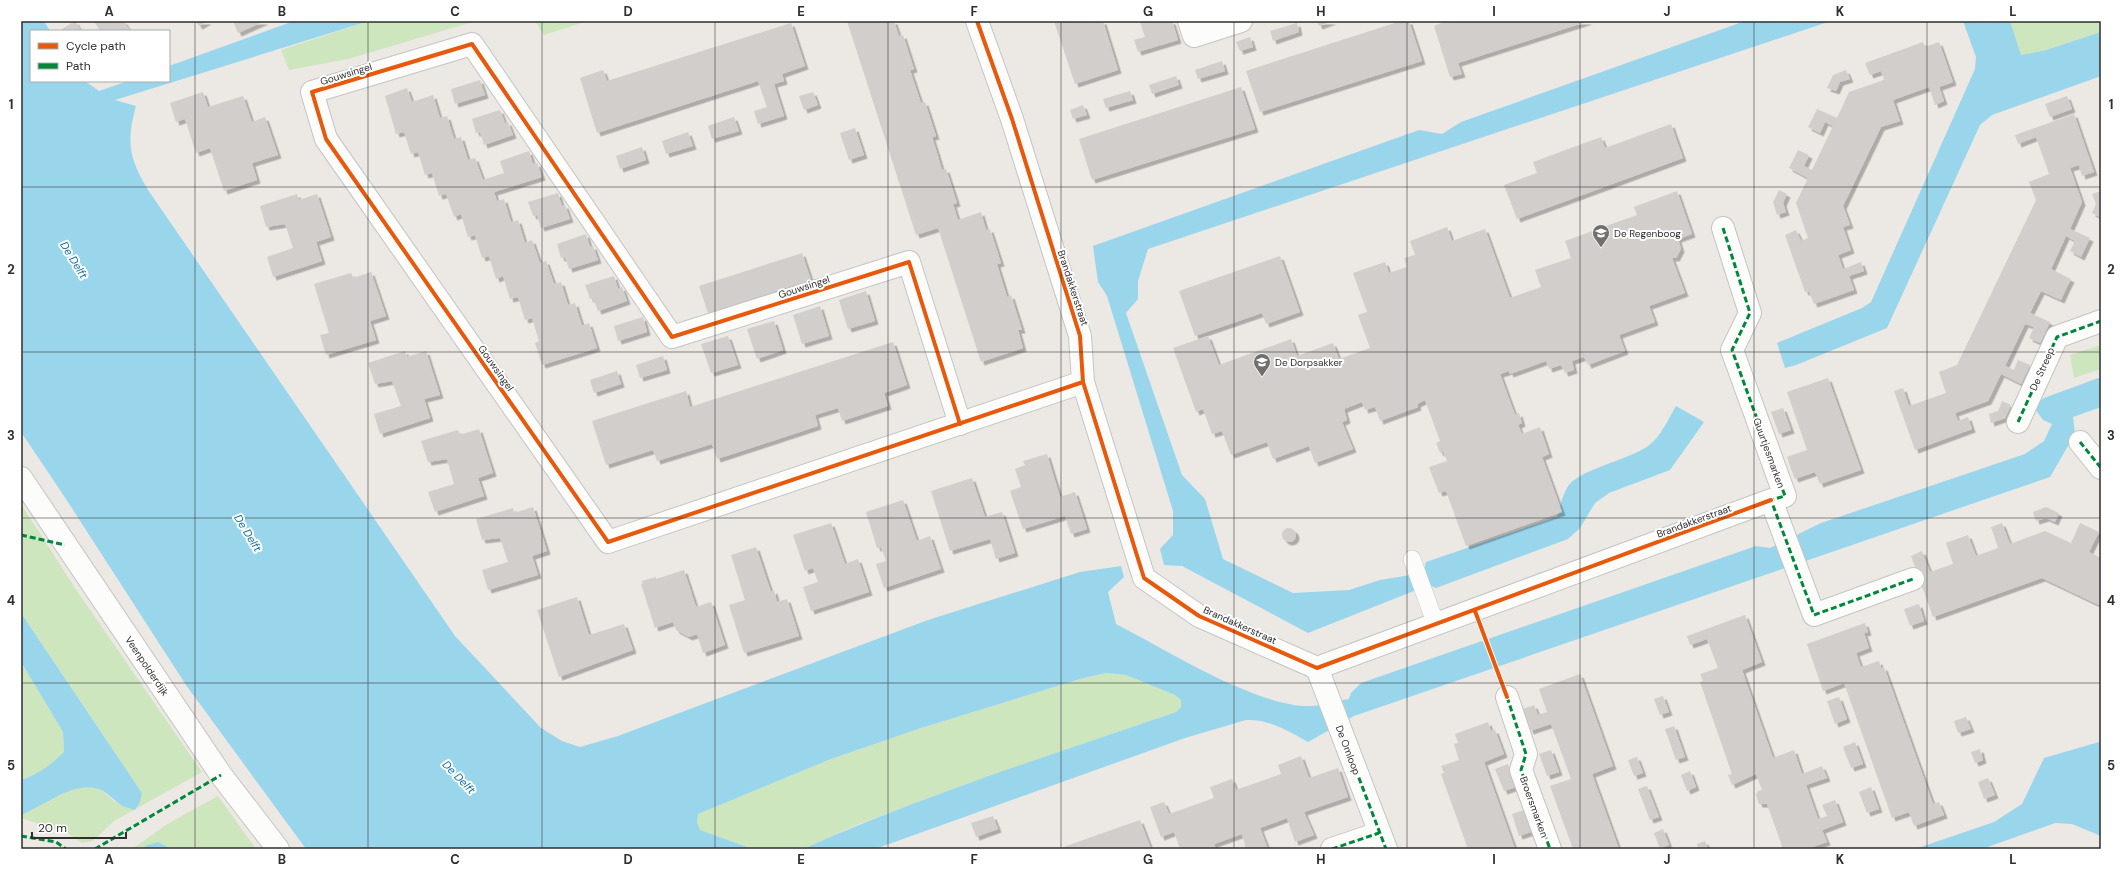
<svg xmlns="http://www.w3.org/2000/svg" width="2122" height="870" viewBox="0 0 2122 870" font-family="'DM Sans',sans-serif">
<defs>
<filter id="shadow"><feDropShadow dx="3.5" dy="3.5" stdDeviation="0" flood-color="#0004"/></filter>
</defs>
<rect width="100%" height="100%" fill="#ece8e4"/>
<path fill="#cee6be" d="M369,21H476L348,59L289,70L281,50Z
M535,21H588L544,35Z
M2010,21H2101V32L2046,50L2021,55Z
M2101,345V369L2074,378L2070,355Z
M21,504L75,588L202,772L114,821L93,841L82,843L67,833L21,818V815C40,806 72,784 92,787C102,789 109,796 115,802L142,793L21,613Z
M21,662L63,732L64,752C51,765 39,773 21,780Z
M1106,673L1126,675L1175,695L1181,700V707L1176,712L960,786L854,826L803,849H753L699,830L697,822L698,814L831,759L918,729L1080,679Z
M218,796L256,849H132L169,823Z"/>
<path fill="#99d6ec" d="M21,21H44L50,31H31V81H85L99,91L128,81H169V66L294,21H369L115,100L136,106C126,142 129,158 148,190L455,636L541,728L562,741L580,747L618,736L928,620L1080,572L1121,566L1124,577L1108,592L1116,624C1165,649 1259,709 1313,706C1325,705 1337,701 1349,699L1351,693L1361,683L1756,546L1770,548L1821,523L2025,454L2044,441L2052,424L2043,420L2033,406L2044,398L2101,377V407L2073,417L2075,434L2050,477L1354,716L1308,742C1289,731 1269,719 1246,720L1185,738L875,849H803C924,795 1051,755 1176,712L1181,707V700L1175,695L1126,675L1106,673L1080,679L918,729L831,759L698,814L697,822L700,830L753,849H306L186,685L64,496L21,432Z
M1745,21H1831L1148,249L1138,281V299L1126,313L1182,475L1205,499L1223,559L1293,593L1349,590L1380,580L1423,573L1426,562L1557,517C1560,508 1562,496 1567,488C1576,470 1629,460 1648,446C1661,437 1668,419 1676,406L1704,422L1670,470L1609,493L1595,503L1580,528L1568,539L1436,588L1429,585L1308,633L1182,566L1164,565L1160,549L1173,535V511L1107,296L1098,282L1093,246L1419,130L1442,134L1461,122Z
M1963,21H2010L2021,55L2046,50L2101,32V76L1992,115L1980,125L1887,328L1796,365L1785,368L1777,343L1862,308L1871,302L1975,69L1976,57Z
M21,613L142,793L140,802L135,810C117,806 116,799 103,791C78,777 44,806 21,815V780C38,774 51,765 64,752L63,732L21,662Z
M2099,742H2101V836L2072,824L2055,823L1982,849H1915L1994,822L2022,804L2044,758Z
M158,842L171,849H144L145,846Z"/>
<path fill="#d1cecb" filter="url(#shadow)" d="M75,21L81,31H63L62,29Z
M94,21H124L130,31H100Z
M196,21H208L199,26Z
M233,21H265L238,33Z
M847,21H894L899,36L903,35L914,69L910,70L921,103L925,102L936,136L932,137L937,153L942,170L946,169L957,203L953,204L958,220L981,212L986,230L990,229L1001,263L997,264L1007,297L1011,295L1022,330H1018L1023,348L981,362L938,228L916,235Z
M1054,21H1103L1118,70L1075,84Z
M1172,21L1178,40L1138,52L1134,40L1145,37L1140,22Z
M1317,21H1333L1319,26Z
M1401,21H1409L1422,61L1260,112L1246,71Z
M1446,21H1589L1458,63L1462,74L1450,77L1434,26Z
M791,23L805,66L782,74L784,81L774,84L784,116L758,124L754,111L767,107L758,81L597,133L580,78L603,70L607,81Z
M1297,23L1299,32L1273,41L1270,31Z
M1250,37L1253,47L1240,51L1236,42Z
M1923,42L1925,47L1939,42L1953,82L1939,87L1944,101L1935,105L1929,87L1893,100L1900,121L1881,127L1843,206L1850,225L1843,227L1851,250L1838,255L1843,269L1861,262L1864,271L1849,276L1854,290L1814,304L1809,291L1805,292L1785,235L1796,230L1801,241L1808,238L1796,203L1808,178L1789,168L1798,150L1809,155L1804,166L1812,170L1833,126L1825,122L1820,133L1808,127L1817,109L1837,118L1849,92L1884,80L1881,71L1870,75L1865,63Z
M1222,61L1225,71L1198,79L1195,70Z
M1846,70L1850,79L1840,82L1836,91L1827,88L1833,75Z
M1176,76L1179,85L1152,94L1149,85Z
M480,80L485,95L455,104L451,89Z
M1241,87L1255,129L1092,180L1079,139Z
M407,88L412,102L433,95L440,118L447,116L454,139L461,137L468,160L475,158L483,180L504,173L500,161L529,151L533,164L537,163L542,177L494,192L497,201L504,199L511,222L518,220L525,243L532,240L540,263L546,261L554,284L561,282L568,305L575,303L582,326L589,323L597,348L542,365L535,343L539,341L532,318L525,320L518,297L510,299L503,276L496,279L489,256L482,258L475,235L468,237L461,214L454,217L446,194L439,196L432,173L425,175L418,152L411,154L404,132L396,134L385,96Z
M1130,91L1133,100L1106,108L1103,99Z
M203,92L208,107L243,96L252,122L265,117L278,155L252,163L257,180L224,191L210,148L196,153L185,119L176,122L170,103Z
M813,92L818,105L804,110L799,96Z
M2067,96L2072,109L2050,117L2045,104Z
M1083,105L1087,115L1073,119L1070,110Z
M500,110L505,123L508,122L513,135L484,145L480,132L476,133L472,119Z
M2074,114L2094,172L2082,176L2079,165L2070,168L2082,202L2070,229L2090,238L2081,257L2070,251L2075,241L2066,236L2051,269L2071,279L2066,289L2061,300L2041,291L2030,313L2050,322L2040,343L2029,338L2034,327L2025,324L2005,366L2014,370L2018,360L2030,365L2021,384L2001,374L1988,401L1955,413L1958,421L1968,417L1972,429L1915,450L1894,391L1903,388L1909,406L1946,393L1939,372L1957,365L2036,200L2029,182L2049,174L2036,137L2018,144L2015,135Z
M734,117L739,131L712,139L708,126Z
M1671,124L1683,158L1517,219L1504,185L1537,173L1533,162L1601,137L1605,148Z
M855,128L864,155L849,160L840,133Z
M688,132L693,146L666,154L662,141Z
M642,147L646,160L620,169L616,156Z
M1779,190L1787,194L1783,203L1786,212L1777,215L1773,202Z
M1677,191L1692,234L1678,239L1681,249L1676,258H1672L1685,293L1649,306L1655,322L1619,335L1625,351L1588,365L1584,357L1572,361L1574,370L1565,373L1561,365L1549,369L1546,361L1510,374L1509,371L1500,374L1515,415L1519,413L1522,423L1518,425L1522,434L1540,427L1549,454L1542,457L1562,512L1466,546L1446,491L1439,493L1429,467L1447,461L1443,451L1440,453L1436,443L1440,441L1425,400L1417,404L1418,407L1380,421L1375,407L1365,410L1362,402L1344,409L1347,420L1342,422L1353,449L1315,463L1309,446L1273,459L1267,442L1231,455L1222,431L1212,434L1203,409L1196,412L1173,348L1208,336L1219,365L1291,339L1297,356L1333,343L1339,359L1370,348L1358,315L1367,312L1353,273L1385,262L1389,273L1407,267L1404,258L1415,255L1410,241L1447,227L1452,241L1485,229L1510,298L1541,287L1535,270L1571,258L1565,241L1601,228L1600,226L1603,227L1637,215L1634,207Z
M2101,191V215L2100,217L2092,213L2096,204L2092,194Z
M558,193L562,206L565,205L570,219L541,228L537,215L533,216L528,202Z
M297,194L299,200L317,194L331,237L316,242L322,261L273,277L267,257L293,248L285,224L266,227L260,206Z
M586,234L590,247L593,246L598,260L569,269L565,257L561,258L557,244Z
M802,253L811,280L708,313L699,286Z
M1280,256L1300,312L1266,324L1262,313L1195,336L1179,291Z
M371,272L386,316L370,321L376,340L326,355L320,335L329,333L314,284L351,273L353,278Z
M614,276L618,289L622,287L627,301L598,311L593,298L590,299L585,285Z
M866,291L875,321L848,329L839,300Z
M820,306L829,336L802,344L793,315Z
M643,317L647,332L618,341L614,326Z
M774,321L783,350L757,359L747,329Z
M728,336L738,365L711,373L701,344Z
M893,342L907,385L884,393L888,406L842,421L838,408L815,415L818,426L717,459L712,444L657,461L653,450L606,465L592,421L686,391L690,407Z
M405,351L407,357L426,351L440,395L424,399L430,418L380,434L374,414L401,406L392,381L375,384L368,363Z
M663,356L667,370L640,378L636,365Z
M617,371L621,384L594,393L590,380Z
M1828,378L1861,470L1820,484L1815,472L1795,479L1791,469L1787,457L1807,450L1787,392Z
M2002,401L2011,405L2005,418L1991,423L1989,414L1998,411Z
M1783,408L1791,430L1779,434L1771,412Z
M479,429L493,473L478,478L484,496L435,512L428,492L454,484L447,459L428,462L421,441L458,430L460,435Z
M1047,454L1060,497L1075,492L1087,529L1071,534L1065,516L1023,529L1010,491L1021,487L1015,469L1025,465L1023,461Z
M972,478L985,517L1002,512L1015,553L996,559L990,539L950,551L931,491Z
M903,500L917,541L930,536L941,569L884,588L876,564L886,561L881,547L877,548L866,512Z
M533,507L547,551L532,556L538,575L488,590L482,570L508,562L500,538L482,540L476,519L513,508L514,513Z
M2046,507L2059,513L2055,522L2046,518L2036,521L2033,512Z
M831,523L845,564L858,559L869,592L811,611L803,587L818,582L813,568L805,571L793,535Z
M2002,523L2010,544L2045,531L2071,543L2080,523L2099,532L2089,552L2101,558V606L2042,578L1933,617L1911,556L1922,551L1930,572L1953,564L1946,543L1968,535L1976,556L1998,548L1991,527Z
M1282 535a7 7 0 1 1 14 0a7 7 0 1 1-14 0Z
M756,547L771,592L774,590L777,602L787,599L799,636L744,653L729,605L745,600L731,555Z
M684,570L696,607L711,602L725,645L703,653L697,634L689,637L676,630L673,622L655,628L641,584H643L642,581L656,577V579Z
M577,597L589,635L624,624L633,650L559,677L537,610Z
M1919,604L1924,621L1910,626L1904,609Z
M1745,615L1762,662L1742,670L1773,758L1794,750L1802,774L1822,766L1827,778L1806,785L1818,819L1827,816L1822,805L1835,800L1843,822L1822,830L1827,842L1807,849H1783L1767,804H1759L1756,795L1758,791L1762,790L1756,774L1732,785L1728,775L1732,774L1700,682L1703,681L1700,674L1718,668L1707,639L1690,645L1687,636Z
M1865,623L1868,632L1864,633L1869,648L1856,653L1861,667L1879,661L1881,668L1884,667L1933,804L1939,802L1944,815L1914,826L1909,812L1892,818L1844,683L1823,691L1807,644Z
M1580,674L1613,766L1592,774L1619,849H1573L1550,786L1571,779L1551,724L1530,731L1523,709L1534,705L1538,715L1547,712L1539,689Z
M1663,696L1669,712L1660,715L1654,699Z
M1839,697L1847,719L1835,724L1827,701Z
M1966,717L1971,729L1958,733L1954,721Z
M1488,722L1491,731L1495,730L1504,754L1484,762L1515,849H1468L1441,774L1444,773L1441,766L1459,760L1454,744L1458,743L1455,734Z
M1674,726L1685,757L1676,760L1665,729Z
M1855,742L1863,764L1851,768L1843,747Z
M1980,749L1983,760L1975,763L1971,752Z
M1551,750L1559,772L1547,776L1539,754Z
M1301,756L1309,778L1338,768L1348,797L1304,812L1314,835L1295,842L1287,818L1260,828L1268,849H1246L1242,834L1214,844L1216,849H1180L1174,832L1161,837L1150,807L1164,802L1169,814L1214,798L1210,787L1232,779L1236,790L1281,774L1278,765Z
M1637,757L1643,773L1634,776L1628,760Z
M1508,764L1516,787L1504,791L1495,769Z
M1690,771L1696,787L1687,791L1681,775Z
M1988,778L1995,795L1984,799L1978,782Z
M1647,786L1659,817L1650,820L1638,789Z
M1871,787L1879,809L1867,813L1859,792Z
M1524,810L1531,832L1519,836L1512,814Z
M993,816L998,829L976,837L971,823Z
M1140,820L1151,849H1058L1117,828Z
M1663,829L1669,845L1660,849L1654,833Z
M1705,841L1708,849H1698L1697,844Z"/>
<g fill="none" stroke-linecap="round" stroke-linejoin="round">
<defs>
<path id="service" d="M1412,559L1436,625"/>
<path id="minor" d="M977,21L1012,119L1080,336L1083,382L1144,578L1199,616L1317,668L1771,500
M1189,21L1194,36L1241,21
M1723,228L1750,313L1732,350L1785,496L1771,500L1814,615L1913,579
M2018,422L2057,337L2101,321
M960,424L909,262L672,337L472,44L312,92L326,139L608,542L1083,382
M2080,442L2101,468
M21,478L221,775L278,849
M1317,668L1386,849
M1507,697L1526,754L1521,770L1550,849
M1332,849L1379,833"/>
</defs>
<use href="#service" stroke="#c5c4c5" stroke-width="18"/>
<use href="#minor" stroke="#c5c4c5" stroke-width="24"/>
<use href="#service" stroke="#fcfcfb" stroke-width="17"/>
<use href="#minor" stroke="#fcfcfb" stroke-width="22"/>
<path stroke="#00873e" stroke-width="3" stroke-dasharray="6 3" stroke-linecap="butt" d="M1723,228L1750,313L1732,350L1785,496L1771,500L1814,615L1913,579
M2018,422L2057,337L2101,321
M2080,442L2101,468
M21,535L65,545
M1507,697L1526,754L1521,770L1550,849
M1346,744L1386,849
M21,836L56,842L66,849
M95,849L221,775
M1332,849L1379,833"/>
<defs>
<path id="cycleway" d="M977,21L1012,119L1080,336L1083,382L1144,578L1199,616L1317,668L1771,500
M960,424L909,262L672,337L472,44L312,92L326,139L608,542L1083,382
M1475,611L1507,697"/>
</defs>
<use href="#cycleway" stroke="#fff" stroke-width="6"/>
<use href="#cycleway" stroke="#e8590c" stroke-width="4"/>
</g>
<path fill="none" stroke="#2e2e2e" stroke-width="1" stroke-opacity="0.55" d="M195,21V849M368,21V849M542,21V849M715,21V849M888,21V849M1061,21V849M1234,21V849M1407,21V849M1580,21V849M1754,21V849M1927,21V849M21,187H2101M21,352H2101M21,518H2101M21,683H2101"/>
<defs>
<symbol id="school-pin" viewBox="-11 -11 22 30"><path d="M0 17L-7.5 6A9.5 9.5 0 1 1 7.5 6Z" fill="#706f6e" stroke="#fff"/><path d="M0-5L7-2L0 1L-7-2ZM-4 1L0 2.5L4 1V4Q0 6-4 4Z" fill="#fff"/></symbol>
</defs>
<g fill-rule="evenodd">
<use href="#school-pin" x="1591" y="223" width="20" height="27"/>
<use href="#school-pin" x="1252" y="352" width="20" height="27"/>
</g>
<g text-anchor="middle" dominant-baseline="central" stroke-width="4" stroke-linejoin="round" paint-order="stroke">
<g font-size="10" fill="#2e2e2e" stroke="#fff">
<text transform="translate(346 74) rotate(-17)">Gouwsingel</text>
<text transform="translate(804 287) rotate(-18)">Gouwsingel</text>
<text transform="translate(1073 288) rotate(72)">Brandakkerstraat</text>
<text transform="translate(496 368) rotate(55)">Gouwsingel</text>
<text transform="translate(2042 369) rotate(-66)">De Streep</text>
<text transform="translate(1769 453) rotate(70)">Guurtjesmarken</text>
<text transform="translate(1694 521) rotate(-20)">Brandakkerstraat</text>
<text transform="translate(1240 625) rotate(24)">Brandakkerstraat</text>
<text transform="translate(147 666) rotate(56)">Veenpolderdijk</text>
<text transform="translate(1348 750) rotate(69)">De Omloop</text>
<text transform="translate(1534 807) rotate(70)">Broersmarken</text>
</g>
<g font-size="10" fill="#2e2e2e" stroke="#fff" text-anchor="start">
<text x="1614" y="233">De Regenboog</text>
<text x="1275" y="362">De Dorpsakker</text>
</g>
<g font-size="11" font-style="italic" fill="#0d6fa3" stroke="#fff">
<text transform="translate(74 260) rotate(58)">De Delft</text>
<text transform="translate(248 533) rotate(58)">De Delft</text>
<text transform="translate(459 777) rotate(46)">De Delft</text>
</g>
</g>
<rect width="2122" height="870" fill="none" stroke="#ffffff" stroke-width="44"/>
<rect x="30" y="30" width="140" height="52" fill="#ffffff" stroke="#ababab"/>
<rect x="38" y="43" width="20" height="6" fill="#e8590c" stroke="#ababab"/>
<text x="66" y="50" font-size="12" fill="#2e2e2e">Cycle path</text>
<rect x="38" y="63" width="20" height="6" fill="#00873e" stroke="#ababab"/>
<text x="66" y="70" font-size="12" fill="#2e2e2e">Path</text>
<path d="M32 832v6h94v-6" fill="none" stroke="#2e2e2e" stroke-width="2"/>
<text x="38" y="832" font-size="12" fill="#2e2e2e" stroke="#ffffff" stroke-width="3" paint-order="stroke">20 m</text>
<rect x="22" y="22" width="2078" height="826" fill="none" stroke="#2e2e2e" stroke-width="1.5"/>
<g font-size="13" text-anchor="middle" font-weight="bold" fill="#2e2e2e">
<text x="109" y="16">A</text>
<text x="282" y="16">B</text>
<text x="455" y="16">C</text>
<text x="628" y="16">D</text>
<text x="801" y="16">E</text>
<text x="974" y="16">F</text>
<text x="1148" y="16">G</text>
<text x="1321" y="16">H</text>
<text x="1494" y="16">I</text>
<text x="1667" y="16">J</text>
<text x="1840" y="16">K</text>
<text x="2013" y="16">L</text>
<text x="11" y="109">1</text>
<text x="2111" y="109">1</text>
<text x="11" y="274">2</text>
<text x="2111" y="274">2</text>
<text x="11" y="440">3</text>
<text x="2111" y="440">3</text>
<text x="11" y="605">4</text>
<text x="2111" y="605">4</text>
<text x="11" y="770">5</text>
<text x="2111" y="770">5</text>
<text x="109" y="864">A</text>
<text x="282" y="864">B</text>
<text x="455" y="864">C</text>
<text x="628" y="864">D</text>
<text x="801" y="864">E</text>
<text x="974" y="864">F</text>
<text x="1148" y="864">G</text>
<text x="1321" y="864">H</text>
<text x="1494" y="864">I</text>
<text x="1667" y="864">J</text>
<text x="1840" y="864">K</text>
<text x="2013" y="864">L</text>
</g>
</svg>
